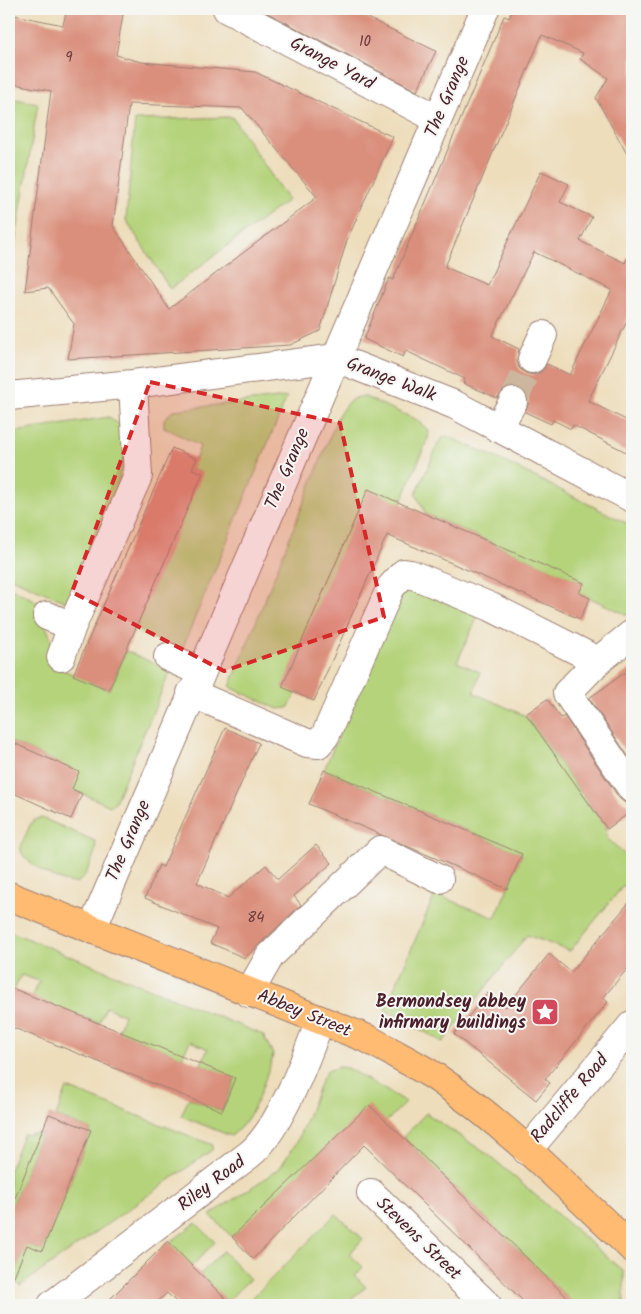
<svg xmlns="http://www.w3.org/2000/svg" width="641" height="1314" viewBox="0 0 641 1314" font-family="Kalam,sans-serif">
<rect width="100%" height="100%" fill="#f6f6f2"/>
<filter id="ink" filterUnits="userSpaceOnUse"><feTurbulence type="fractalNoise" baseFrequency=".02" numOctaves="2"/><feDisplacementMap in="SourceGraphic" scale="10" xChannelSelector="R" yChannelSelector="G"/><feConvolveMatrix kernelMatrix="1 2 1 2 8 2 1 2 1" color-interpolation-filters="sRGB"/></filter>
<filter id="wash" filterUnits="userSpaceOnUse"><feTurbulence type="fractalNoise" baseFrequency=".0096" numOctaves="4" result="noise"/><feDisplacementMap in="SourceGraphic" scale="20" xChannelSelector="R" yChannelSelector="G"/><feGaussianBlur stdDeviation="1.12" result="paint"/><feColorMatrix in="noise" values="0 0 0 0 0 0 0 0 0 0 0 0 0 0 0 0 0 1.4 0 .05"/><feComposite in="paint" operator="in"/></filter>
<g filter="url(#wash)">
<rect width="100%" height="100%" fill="#edddbb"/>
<path fill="#b4d37a" stroke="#7f7952" d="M9,98L38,103L12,263H9Z
M232,117L288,200L170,289L126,220L135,120Z
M287,397L182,649H175L134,631L202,473L192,469L200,446L164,427V419L174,410Z
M358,397H365L417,420L429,431L428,438L401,503L291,703L288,708L278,709L230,687L339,414L349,401Z
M109,417L121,426L125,449L116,494L66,602L9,577V433Z
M447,436L499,459L632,526V617L579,593L583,583L426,514L416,494L438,444L442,438Z
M9,587L42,604L44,623L55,646L54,666L109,690L126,651L163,667L169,674L115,802L110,806L72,789L78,772L9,741Z
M414,589L478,616L457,662L480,672L474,693L526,716L607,829L606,837L632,862V875L570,951L527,935L443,1042L385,1010L435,894L495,918L522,854L324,770L396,599L406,592Z
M42,818L95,841C97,850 94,854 91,862C88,869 85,878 78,882C67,888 23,864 21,850C21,844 24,838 27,832C30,824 32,819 42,818Z
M9,931L263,1035L273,1054L272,1060C261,1088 256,1117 231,1136L181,1116L189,1098L222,1111L235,1079L201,1064L208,1049L190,1041L182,1057L118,1031L124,1015L106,1007L99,1023L32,997L39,981L21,975L14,989L9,987Z
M338,1067L347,1068L406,1102L386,1122L232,1237L210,1215L279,1169L297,1142L322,1079L327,1071Z
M67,1088L213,1145L212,1150L20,1286L9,1275V1255L21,1259L27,1245L42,1251L91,1130L56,1116Z
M426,1113L490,1156L624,1272V1305H575L403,1137Z
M41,1133L9,1213V1170L23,1135Z
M336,1214L363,1239L349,1254L363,1267L355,1276L366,1287L343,1305H245Z
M196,1223L215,1242L192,1266L169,1243Z
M223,1251L250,1279L227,1301L200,1274Z"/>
<g id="blocks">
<path fill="#da8f7b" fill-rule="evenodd" d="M67,9H124L116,55L141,62L255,72L393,137L347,240L320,331L290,345L68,359L74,324L48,288L25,291L51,91L9,83V14L63,25ZM129,104L242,108L317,197L169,309L113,226Z
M260,9H349L436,51L417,91Z
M513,9H632V163L596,98L608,78L580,59L583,53L542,35L445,267L487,285L541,171L569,184L560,202L592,217L580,241L625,263L632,249V311L588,401L632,423V455L573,425L571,429L553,420L551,424L525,412L529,402L526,394L520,388L513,386L506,388L497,398L463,383L465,379L406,351L403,357L364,339L389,278L393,280L504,16L509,18ZM534,252L612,290L570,375L547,364L541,372L533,375L525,373L519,368L517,361L519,349L492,336Z
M172,448L197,459L192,469L203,473L109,690L73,675Z
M368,489L584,583L579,593L590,598L580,619L387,535L314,701L282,687Z
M632,668V762L589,698Z
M547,699L561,718L564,716L619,798L625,803L632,804V811L607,829L526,714Z
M225,728L259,743L197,883L228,898L266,865L278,879L316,845L332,863L294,896L301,905L245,958L210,943L217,929L145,898L159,865L163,867Z
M9,741L79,772L72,789L82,794L71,819L9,791Z
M324,770L522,854L507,889L309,804Z
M632,899V963L603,998L608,1002L545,1079L550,1083L536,1100L454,1034L488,993L506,1007L549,954L571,972Z
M9,987L235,1078L222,1111L9,1026Z
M369,1105L403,1137L575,1305H527L364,1145L253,1259L232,1237Z
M49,1114L91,1130L42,1251L27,1245L9,1288V1213Z
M168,1241L192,1266L232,1305H179L167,1293L154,1305H104Z"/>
</g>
</g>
<g filter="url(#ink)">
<use href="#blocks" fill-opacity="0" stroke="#9c7e73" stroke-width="1"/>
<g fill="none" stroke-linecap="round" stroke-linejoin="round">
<path stroke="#ccb79e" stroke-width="28" stroke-dasharray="28 14" stroke-linecap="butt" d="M513,402L532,359"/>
<defs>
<path id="minor" d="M227,9L438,119
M532,359L543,335
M9,396L133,384L336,358L455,405L632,498
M498,428L513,402
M47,616L72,626
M632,634L598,661L567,693L632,789
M61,657L72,626L138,476L133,384
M168,657L201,672
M191,693L307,743L318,744L325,736L391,587L404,573L411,574L491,607L598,661
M92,929L485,9
M249,993L270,956L380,850L439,879
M527,1151L632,1025
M371,1193L487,1305
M52,1305L250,1154C279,1130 307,1057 320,1020"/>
<path id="major" d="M9,896L368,1039C391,1052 415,1064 437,1078C508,1126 570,1190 632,1248"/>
</defs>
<use href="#minor" stroke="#9c7e73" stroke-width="30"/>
<use href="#major" stroke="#9c7e73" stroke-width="30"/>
<use href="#minor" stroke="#fff" stroke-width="28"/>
<use href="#major" stroke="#ffbb71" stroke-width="28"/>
</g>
</g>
<path fill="#d62828" fill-opacity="0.2" stroke="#d62828" stroke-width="4" stroke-dasharray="10 6" stroke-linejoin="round" d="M150,382L340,423L384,617L224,671L72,592Z"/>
<defs>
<symbol id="sight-square" viewBox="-11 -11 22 22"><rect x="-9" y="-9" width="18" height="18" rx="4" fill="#d1495b" stroke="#f6f6f2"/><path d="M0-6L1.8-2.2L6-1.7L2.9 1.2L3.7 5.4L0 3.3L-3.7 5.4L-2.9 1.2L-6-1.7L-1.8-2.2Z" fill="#fff"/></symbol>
</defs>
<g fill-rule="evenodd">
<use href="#sight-square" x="529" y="996" width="32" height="32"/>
</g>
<g text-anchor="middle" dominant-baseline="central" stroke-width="4" stroke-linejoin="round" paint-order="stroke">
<g font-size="15" fill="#6e3b3f">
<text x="365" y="42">10</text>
<text x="69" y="58">9</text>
<text x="256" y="918">84</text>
</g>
<g font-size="18" fill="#4a1f2b" stroke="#f6f6f2">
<text transform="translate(332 64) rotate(28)">Grange Yard</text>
<text transform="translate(448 97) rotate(-67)">The Grange</text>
<text transform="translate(391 380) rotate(21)">Grange Walk</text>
<text transform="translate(288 469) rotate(-67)">The Grange</text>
<text transform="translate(129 841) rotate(-67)">The Grange</text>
<text transform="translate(304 1014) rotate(22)">Abbey Street</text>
<text transform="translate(570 1099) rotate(-50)">Radcliffe Road</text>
<text transform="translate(212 1184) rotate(-37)">Riley Road</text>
<text transform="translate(418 1239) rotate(44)">Stevens Street</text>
</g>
<g font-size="18" font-weight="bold" fill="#4a1f2b" stroke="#f6f6f2" text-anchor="end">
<text x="526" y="1002">Bermondsey abbey<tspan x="526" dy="21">infirmary buildings</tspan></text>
</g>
</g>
<rect width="641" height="1314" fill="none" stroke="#f6f6f2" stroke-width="30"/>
</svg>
